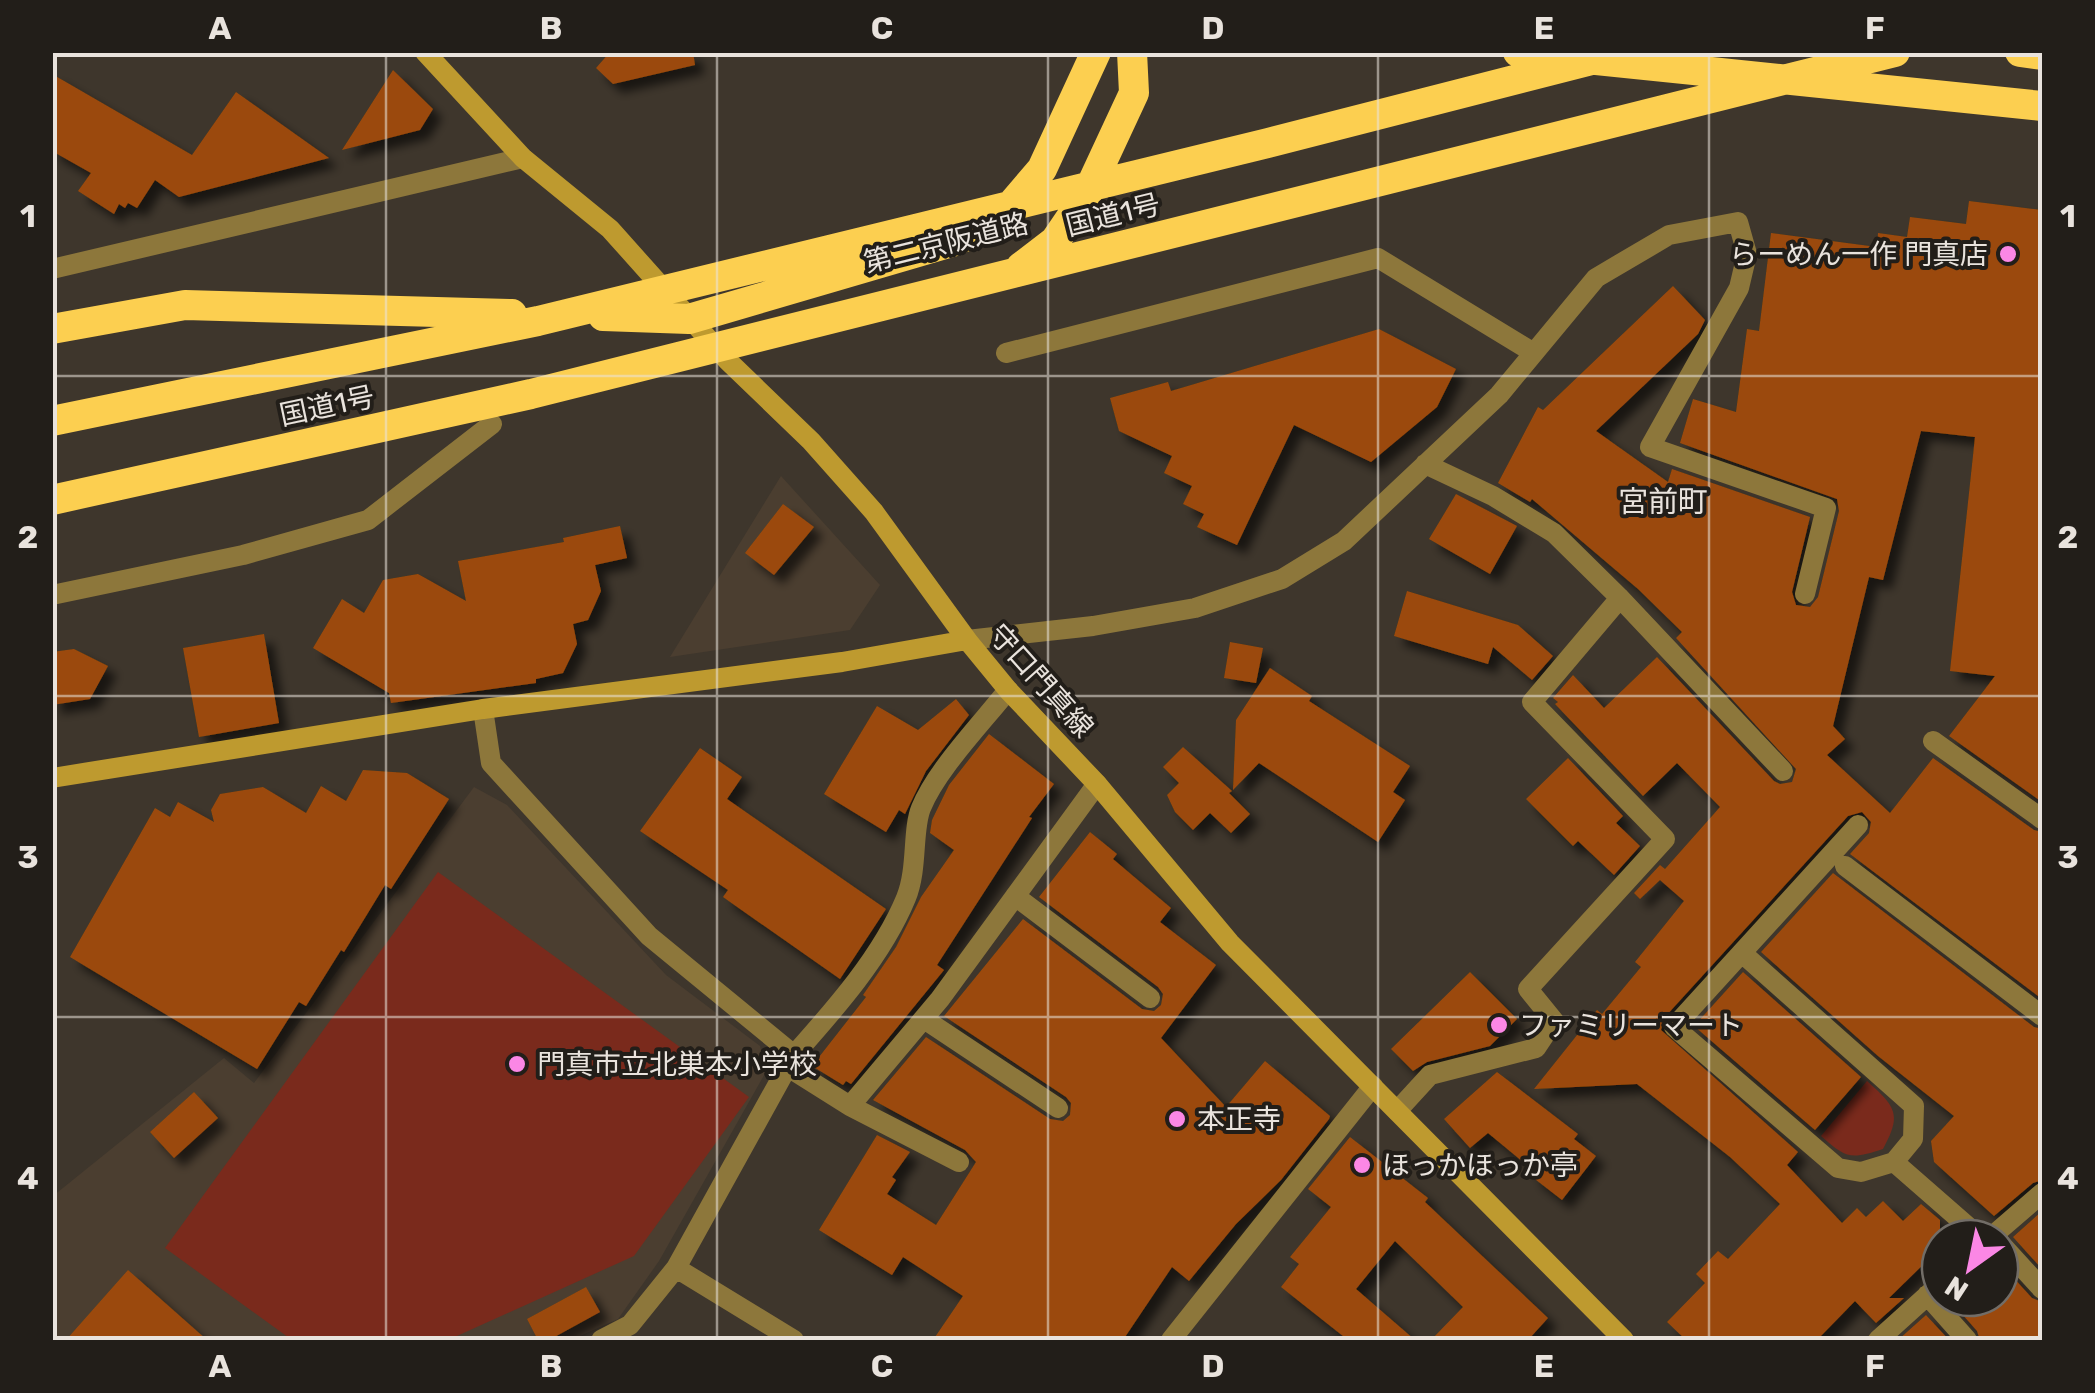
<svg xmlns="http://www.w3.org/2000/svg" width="2095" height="1393" viewBox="0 0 2095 1393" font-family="Rubik,'Noto Sans JP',sans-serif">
<defs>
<filter id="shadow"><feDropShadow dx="9" dy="9" stdDeviation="5" flood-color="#0009"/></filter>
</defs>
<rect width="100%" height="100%" fill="#3e362c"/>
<path fill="#4b3e30" d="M781,476L880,585L850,630L670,657Z
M474,787L507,805L666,975L760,1046L767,1070L659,1261L618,1319L571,1340H53V1196L224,1058L254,1083Z"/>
<path fill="#7a2a1c" d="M438,872L749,1097L634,1256L448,1340H292L165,1248Z
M1867,1081C1896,1107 1902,1114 1883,1149C1850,1160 1846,1158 1821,1136Z"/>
<path fill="#9b4a09" filter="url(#shadow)" d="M610,52H693L695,65L613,84L596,68Z
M393,70L433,109L420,130L342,150Z
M52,74L192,155L236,92L329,158L179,197L155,180L137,208L128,203L125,208L119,204L114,214L78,191L91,173L52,151Z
M1969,201L2042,210V802L1949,736L1995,676L1950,671L1975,437L1921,431L1883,580L1869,577L1833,726L1845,739L1827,755L1890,813L1933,758L2034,830L2042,832V999L1850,854L1869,833L1871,822L1862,812L1848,816L1664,1018L1661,1030L1798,1152L1787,1165L1842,1223L1857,1208L1866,1217L1883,1201L1903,1221L1921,1204L1940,1220V1248L1889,1298H1904L1876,1323L1855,1301L1817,1340H1686L1667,1322L1705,1283L1696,1274L1718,1251L1728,1259L1780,1204L1730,1157L1637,1084L1534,1089L1597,1010L1602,1014L1641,967L1635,962L1684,901L1660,880L1640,899L1634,893L1660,865L1665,869L1720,807L1677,763L1643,796L1555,704L1558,702L1553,698L1573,675L1604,708L1657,657L1774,781L1780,784L1792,782L1796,769L1676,638L1682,632L1638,589L1532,499L1530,502L1498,483L1538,407L1543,410L1673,286L1705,320L1698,334L1596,431L1668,482L1672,469L1810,517L1792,592L1796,605L1810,607L1818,597L1839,511L1837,499L1680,443L1693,399L1736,412L1747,329L1759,331L1771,233L1877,247L1878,233L1907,237L1910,217L1966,224Z
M1379,329L1456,369L1437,407L1371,462L1294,425L1237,545L1197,527L1204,514L1183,504L1192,486L1164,473L1172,456L1119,431L1110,398L1168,382L1171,391Z
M1456,494L1517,526L1490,574L1429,539Z
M783,504L814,527L774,575L745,553Z
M620,526L627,558L595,565L601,591L588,620L573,624L577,644L563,673L536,679V683L391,703L389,693L313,648L342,599L364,613L383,580L418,574L466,601L458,561L564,542L563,538Z
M1407,591L1518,625L1553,656L1532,680L1493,647L1488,664L1394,636Z
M264,634L279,723L199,737L183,648Z
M1230,642L1263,648L1256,683L1224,678Z
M74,649L108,666L90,699L52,705V652Z
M1270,668L1312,696L1309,701L1410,766L1393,792L1405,800L1378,842L1259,763L1233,790L1236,720Z
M956,699L969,715L926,771L905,814L899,810L886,832L824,794L877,706L918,730Z
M989,734L1054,784L1029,817L1032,818L937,965L944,970L851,1084L846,1081L843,1085L812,1066L866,997L863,995L896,947L921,897L954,850L930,833L932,820L949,785Z
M1183,747L1232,791L1229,793L1250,814L1231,833L1210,813L1193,830L1175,812L1167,795L1179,783L1163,767Z
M700,748L742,777L727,799L886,909L840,979L723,897L728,890L640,831Z
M1568,758L1623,816L1616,823L1640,846L1614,875L1578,841L1573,846L1526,799Z
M363,770L407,773L449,799L391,889L385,885L344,952L341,950L306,1006L299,1002L257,1069L70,957L155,808L170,817L178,802L214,822L211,810L220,794L263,787L306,813L321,786L346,801Z
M1090,832L1117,854L1113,859L1171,908L1160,922L1216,965L1161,1038L1226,1107L1265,1061L1330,1116L1329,1119L1281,1180L1236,1224L1189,1281L1172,1267L1123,1340H933L963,1296L903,1257L892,1275L819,1230L877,1135L910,1152L892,1177L896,1180L887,1194L936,1225L976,1162L965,1150L873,1100L926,1037L1050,1119L1063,1121L1070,1115L1071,1103L1066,1097L944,1016L1023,919L1142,1009L1154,1011L1161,1005L1163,994L1158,987L1039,897Z
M1833,873L2034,1027L2042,1029V1180L2033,1183L1994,1216L1934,1162L1931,1141L1954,1116L1878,1056L1761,952Z
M1470,972L1517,1019L1490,1046L1427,1062L1413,1071L1391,1049Z
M1743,972L1861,1077L1815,1130L1694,1026Z
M1497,1072L1578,1134L1574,1139L1596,1156L1562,1200L1531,1176L1535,1172L1488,1133L1470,1148L1444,1119Z
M194,1092L218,1118L174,1158L150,1132Z
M1350,1137L1428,1198L1425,1202L1548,1318L1528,1340H1431L1463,1307L1395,1241L1356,1289L1415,1340H1348L1281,1287L1299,1264L1290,1257L1331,1207L1308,1189Z
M2042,1211V1269L2013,1237Z
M2000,1263L2032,1298L2042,1302V1340H1980L1977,1331L1948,1298H2000Z
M128,1270L207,1340H66Z
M586,1287L600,1312L549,1340H538L527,1319Z
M1926,1315L1949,1340H1898Z"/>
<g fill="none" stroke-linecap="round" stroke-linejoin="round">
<path stroke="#8d773b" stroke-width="20" d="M52,269L523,158
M1006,353L1378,258L1534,353
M1425,464L1493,496L1554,533L1620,598L1783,771
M52,595L243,555L368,520L492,424
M967,640L1093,626L1195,608L1282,579L1344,541L1499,395L1596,278L1669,235L1738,222L1747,254L1739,288L1650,447L1826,508L1805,594
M483,709L491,763L649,936L794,1055L676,1268L630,1325L601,1340
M1933,741L2042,819
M1858,825L1674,1027L1838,1168L1861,1172L1894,1162L1981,1238
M1845,866L2042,1016
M1015,896L1150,998
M1742,953L1914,1106L1913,1139L1894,1162
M924,1019L1058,1108
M794,1055C835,1009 882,956 906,898C918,869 912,830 921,808C937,769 982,723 1008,690
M788,1067L850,1106L959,1162
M850,1106L940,999L1097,784
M1397,1111L1430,1075L1536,1048L1554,1021L1528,989L1665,839L1532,702L1620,598
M1990,1238L2042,1193
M2000,1243L2042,1289
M676,1268L794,1340
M1927,1295L1967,1340
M1171,1340L1373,1086
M1878,1340L1940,1284"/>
<path stroke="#be9a2f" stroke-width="20" d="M425,52L523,158L610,229L728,361L811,441L874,512L967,640L1008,690L1097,784L1230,943L1624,1340
M52,778L483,709L842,662L967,640"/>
<path stroke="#fccf50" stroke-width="30" d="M1518,52L2042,106
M2020,52L2042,55
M1021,267L1055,241L1087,194L1134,93L1132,52
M603,316L689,319L955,241L995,224L1042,169L1096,52
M52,329L185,305L512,314
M52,421L538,321L1268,143L1623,52
M52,500L531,394L1895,52"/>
</g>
<path fill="none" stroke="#e9e3dd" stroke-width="2.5" stroke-opacity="0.55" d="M386,52V1340M717,52V1340M1048,52V1340M1378,52V1340M1709,52V1340M52,376H2042M52,696H2042M52,1017H2042"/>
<g fill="#fb87e5" stroke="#221e19" stroke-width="4">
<circle cx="2008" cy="254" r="10"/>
<circle cx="1499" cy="1025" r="10"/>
<circle cx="517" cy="1064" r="10"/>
<circle cx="1177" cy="1119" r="10"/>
<circle cx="1362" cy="1165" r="10"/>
</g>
<g text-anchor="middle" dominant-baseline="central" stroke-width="8" stroke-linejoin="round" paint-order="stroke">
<g font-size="28" fill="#e9e3dd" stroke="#221e19">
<text transform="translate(1113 215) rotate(-14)">国道1号</text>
<text transform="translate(946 243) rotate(-14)">第二京阪道路</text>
<text transform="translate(327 406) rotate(-12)">国道1号</text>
<text transform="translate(1041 681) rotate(48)">守口門真線</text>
</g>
<g font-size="28" fill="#e9e3dd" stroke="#221e19" text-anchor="start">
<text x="1988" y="254" text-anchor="end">らーめん一作 門真店</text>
<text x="1519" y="1025">ファミリーマート</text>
<text x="537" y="1064">門真市立北巣本小学校</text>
<text x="1197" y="1119">本正寺</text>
<text x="1382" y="1165">ほっかほっか亭</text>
</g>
<g font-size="30" fill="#e9e3dd" stroke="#221e19">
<text x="1663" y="502">宮前町</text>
</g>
</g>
<rect width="2095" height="1393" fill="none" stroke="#221e19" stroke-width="110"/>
<g transform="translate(1970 1268) rotate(213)"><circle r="48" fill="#221e19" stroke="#726d67" stroke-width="2.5"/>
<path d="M0-8L18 38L0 25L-18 38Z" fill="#fb87e5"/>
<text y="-15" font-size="28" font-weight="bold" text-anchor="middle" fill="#e9e3dd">N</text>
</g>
<rect x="55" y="55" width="1985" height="1283" fill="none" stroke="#e9e3dd" stroke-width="4"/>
<g font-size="32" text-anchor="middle" font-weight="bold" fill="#e9e3dd">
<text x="220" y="39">A</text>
<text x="551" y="39">B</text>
<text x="882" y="39">C</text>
<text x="1213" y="39">D</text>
<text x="1544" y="39">E</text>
<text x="1875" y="39">F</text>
<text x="28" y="227">1</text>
<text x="2068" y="227">1</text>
<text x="28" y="548">2</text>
<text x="2068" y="548">2</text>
<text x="28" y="868">3</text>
<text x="2068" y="868">3</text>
<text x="28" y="1189">4</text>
<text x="2068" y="1189">4</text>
<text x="220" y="1377">A</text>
<text x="551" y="1377">B</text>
<text x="882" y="1377">C</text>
<text x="1213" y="1377">D</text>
<text x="1544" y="1377">E</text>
<text x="1875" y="1377">F</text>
</g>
</svg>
